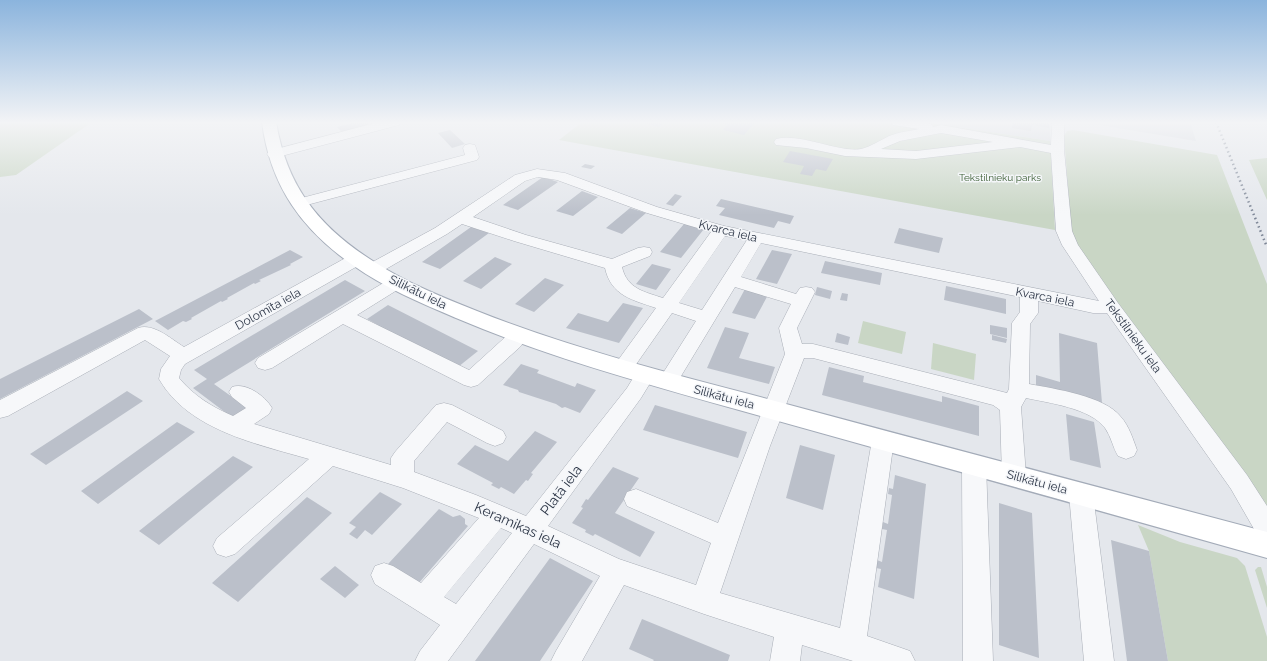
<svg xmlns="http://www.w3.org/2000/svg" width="1267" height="661" viewBox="0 0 1267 661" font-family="Raleway,sans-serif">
<rect width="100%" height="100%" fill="#e4e7ec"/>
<path fill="#d2d6de" d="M925,122H1050V141Z
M1086,122H1190L1196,141L1117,128Z"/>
<path fill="#c9d6c5" d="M0,122H92L16,175L0,177Z
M582,122H925L1050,141L1055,230L559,140Z
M1073,130L1217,155L1267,284V509L1076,246L1071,227L1064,136L1067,131Z
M1267,158V200L1249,160Z
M863,321L906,332L902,354L858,343Z
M933,343L976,354L974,380L931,369Z
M1138,525L1180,542L1237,558L1245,566L1267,637V661H1168L1149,551Z
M1258,567H1261L1267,587V608L1255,570Z"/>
<path fill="#bbc0ca" d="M356,122H367L370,125L342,132L337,127Z
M641,122H655L662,124L658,127Z
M717,122H755L744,135L723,130L727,125Z
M1012,122H1049V128L1032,125L1031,131L1018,129L1012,128Z
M450,130L465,144L452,148L438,133Z
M790,151L833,159L826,171L816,169L812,176L800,174L804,166L783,162Z
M585,164L595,166L591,169L581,167Z
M543,177L558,182L518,210L503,205Z
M582,191L598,197L573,216L556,211Z
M675,194L682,196L673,206L666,204Z
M721,199L794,216L790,224L778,221L774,228L719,215L725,208L716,206Z
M630,208L646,213L622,234L606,228Z
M684,224L704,229L681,258L660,252Z
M471,227L489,233L440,269L422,262Z
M899,228L943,238L939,253L894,243Z
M290,250L303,257L290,264L291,265L259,280L261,281L255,284L254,283L227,298L228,299L222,302L221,301L191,318L192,319L186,322L183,321L168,330L155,321Z
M772,250L792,254L777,284L756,279Z
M495,257L512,264L481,289L463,281Z
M825,261L882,273L880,285L821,273Z
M652,264L671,269L656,290L636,284Z
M545,278L564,285L534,312L515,304Z
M345,280L365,291L214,384L249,409L234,419L193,388L207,379L194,370Z
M946,286L1006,299V314L944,300Z
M817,287L832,291L830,299L815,295Z
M745,289L768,295L755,319L732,313Z
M842,293L848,294L847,301L840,300Z
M623,303L643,308L619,343L566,328L578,313L608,322Z
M388,305L478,351L458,367L375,327L378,325L367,319Z
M139,309L153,319L0,399V379Z
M990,325L1007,328V338L990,334Z
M725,327L749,333L739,358L775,367L769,384L707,368Z
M837,333L850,337L848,345L835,342Z
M1059,333L1097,343L1102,403L1036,385V375L1060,382Z
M992,335L1007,339L1006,343L992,340Z
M521,364L539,370L537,373L575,387L577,383L596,390L580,413L565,407L562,408L556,404L519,392L518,390L503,385Z
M829,367L864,376L863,382L942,402V396L979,406V436L822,395Z
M127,391L143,401L46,465L30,454Z
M655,405L747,432L738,458L643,430Z
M1066,414L1094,422L1101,468L1070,460Z
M177,422L195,432L98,504L81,491Z
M535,431L557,442L531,473L533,474L528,481L526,480L514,494L501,487L499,489L491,485L493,483L457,464L475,445L508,461Z
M800,445L835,455L823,510L786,498Z
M233,456L253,467L159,545L139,531Z
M613,467L639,478L615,513L655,532L640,557L595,534L593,536L585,532L586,530L572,523L583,508L581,507L586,499L588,500Z
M895,475L926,484L914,599L878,587L881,569L876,568L877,560L882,562L887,530L882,529L883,522L888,524L892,495L888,494L889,488L893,489Z
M380,492L402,504L372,535L365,530L357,539L349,534L356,527L349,523Z
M307,497L332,513L238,602L212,583Z
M999,503L1032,513L1039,658L999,645Z
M439,509L453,517L460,515L465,519V524L468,526L418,584L388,564Z
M1111,540L1149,551L1168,661H1127Z
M550,558L593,581L540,661H475Z
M335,566L359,585L345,598L320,579Z
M642,619L730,655L728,661H653L654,660L629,649Z"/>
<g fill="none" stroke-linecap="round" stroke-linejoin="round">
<defs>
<path id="minor" d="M379,122H401L399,125L274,158L269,157L267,154L269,151Z
M891,122H921L931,124L933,127L941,125L1051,145L1052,122H1064V150L1072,231L1078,245L1118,303L1247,475L1267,506V539L1258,536L1231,489L1107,313H1093L1038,301V313L1030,324L1029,384C1055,389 1105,396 1121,417C1129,426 1133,439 1137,450L1134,456L1126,459L1118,456C1113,448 1111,436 1105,428C1090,408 1049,403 1026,398L1021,407L1026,476L1022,483L1014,486L1006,483L1002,476L1000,410L993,405L813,358H804L770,446L720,593L840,628L872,440L875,434L883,431L891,434L894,440L867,636L910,651L915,661H853L802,645L800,661H770L774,637L704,614L624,585L582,661H551L556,651L600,576L534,544L448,661H415L420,651L440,625L375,584L371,575L375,566L384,563L393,566L421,583L479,518L403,488L333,466L235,554L226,557L217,554L213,546L217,538L309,459C257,444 188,430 159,379L161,369L170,356L145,340L8,416L0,418V400L138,328C154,323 171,339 184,347L351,255L357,254L363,255L365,259L363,263L185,364L181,370L179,378C194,396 212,407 233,416L246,408L232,397L229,392L232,387C246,382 265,396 272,408L269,414L254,424L391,465V458L395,452L436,405L444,403L452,405L503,431L506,437L503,443L495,446L487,443L447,422L414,461V472L476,495L526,516L627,388L638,370L645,368L652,370L655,375L641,398L548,526L619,559L696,585L711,543L627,506L624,499L627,492L636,489L718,523L785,354L779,328L791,304L735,287L675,386L668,388L661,386L658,381L696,321L672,313L630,373L623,375L616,373L613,368L616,363L656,308C633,300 611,296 605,268L514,241L462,224L447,234L379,273L373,274L367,273L364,269L367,265L435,228L515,175L537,169L565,173L657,207L724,226L1099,301L1062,245L1056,231L1051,153L1020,147L916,159L845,156L806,148L776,145L774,142L776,139C802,133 838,153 861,149C870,147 881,140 889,136C899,132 910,131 919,129L893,125ZM941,133L993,142L916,151L881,149L900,141ZM538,177L557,180L647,213L711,232L663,298C645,292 627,289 622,267L650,256L652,252L650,248L644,247L638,248L612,259L526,235L473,217L525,181ZM725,236L747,240L702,310L679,303ZM761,243L1020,297V312L1012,323L1009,389L1007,393L813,344H802L797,328L815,292L812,288L806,287L800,288L796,294L741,277ZM501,528L512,533L456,604L444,597Z
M470,144L475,145L479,157L477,160L299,207L294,206L292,203L294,200L465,155L463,148L465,145Z
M396,278L402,279L405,283L402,287L357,315L469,370L512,331L519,329L526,331L529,335L520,347L478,385L471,387L464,385L343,324L272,368L265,370L258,368L255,363L258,358L390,279Z
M974,456L982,458L986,465L993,661H963L962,465L966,458Z
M1081,484L1090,487L1093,494L1114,661H1084L1069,494L1072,487Z"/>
<path id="major" d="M262,122H276C287,188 320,228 376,263C407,283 442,297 477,311C565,346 657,370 749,394C921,441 1094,486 1267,532V558C1091,508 915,459 739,410C643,383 548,357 456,318C421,303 385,288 354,266C302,230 270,186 262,122Z"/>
</defs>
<use href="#minor" stroke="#a9aeb7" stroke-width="1"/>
<use href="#major" stroke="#a3abb8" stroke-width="2"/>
<use href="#minor" fill="#f7f8fa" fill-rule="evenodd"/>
<use href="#major" fill="#fff" fill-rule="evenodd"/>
<path stroke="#7d8696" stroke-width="2.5" stroke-dasharray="1.5 3" stroke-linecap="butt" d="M1216,122L1267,247"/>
</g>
<linearGradient id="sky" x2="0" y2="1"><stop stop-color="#8bb4dd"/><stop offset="0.57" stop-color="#f3f4f6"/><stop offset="1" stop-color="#f3f4f6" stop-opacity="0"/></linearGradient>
<rect width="1267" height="215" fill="url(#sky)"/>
<g text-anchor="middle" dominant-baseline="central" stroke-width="3" stroke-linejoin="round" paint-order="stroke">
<g font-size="10" fill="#3f6138" stroke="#f4f6f9">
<text x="1000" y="177">Tekstilnieku parks</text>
</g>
<g font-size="12" fill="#2b3445" stroke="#f4f6f9">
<text transform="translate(728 231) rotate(14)">Kvarca iela</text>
<text transform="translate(418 292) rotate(26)">Silikātu iela</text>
<text transform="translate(1045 297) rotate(11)">Kvarca iela</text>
<text transform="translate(268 309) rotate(-29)">Dolomīta iela</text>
<text transform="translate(1133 336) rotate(54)">Tekstilnieku iela</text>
<text transform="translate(724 397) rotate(15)">Silikātu iela</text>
<text transform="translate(1037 482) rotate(15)">Silikātu iela</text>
</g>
<g font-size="14" fill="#2b3445" stroke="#f4f6f9">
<text transform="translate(561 490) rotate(-53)">Platā iela</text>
<text transform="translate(518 525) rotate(24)">Keramikas iela</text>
</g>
</g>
</svg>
